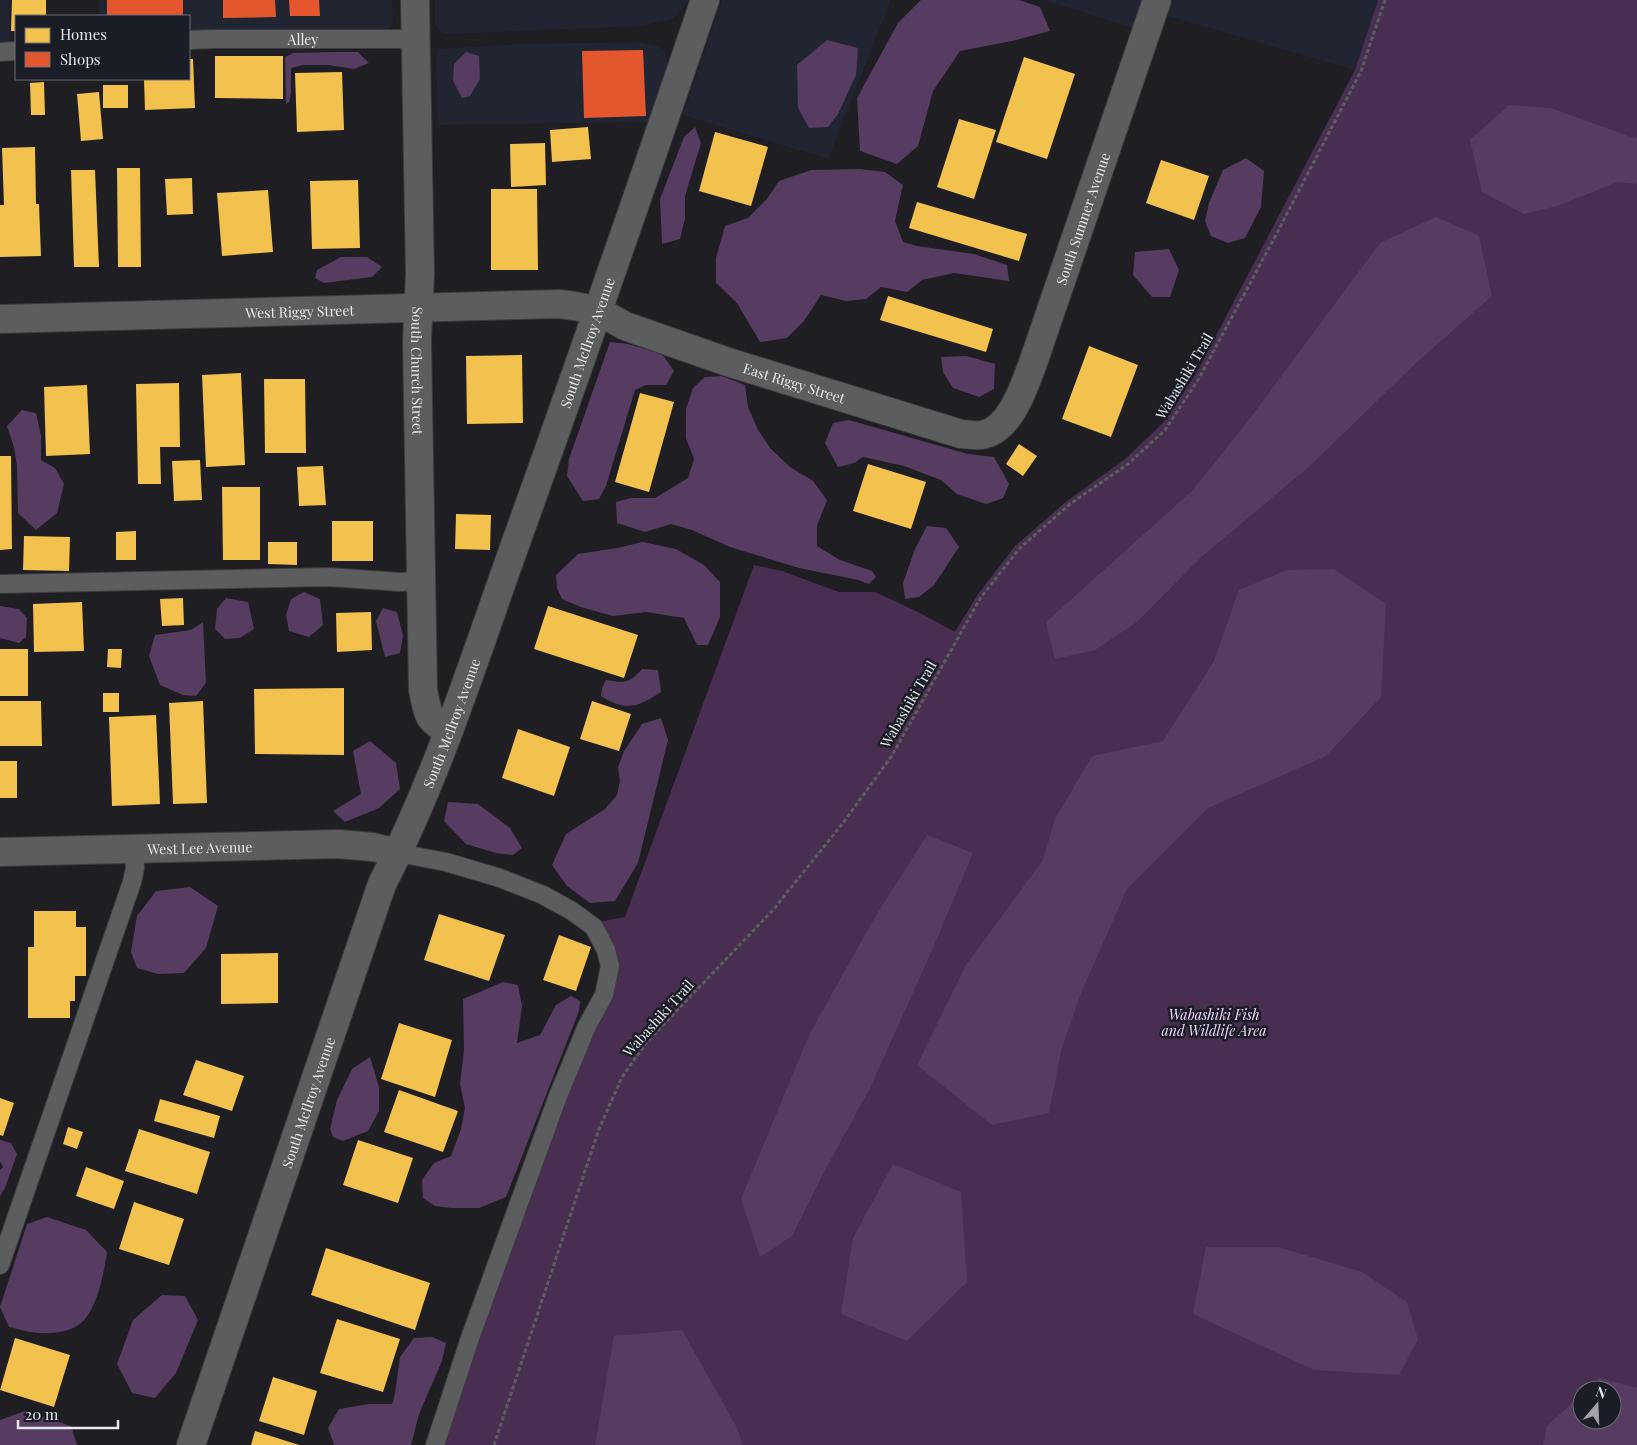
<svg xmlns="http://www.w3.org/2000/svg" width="1637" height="1445" viewBox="0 0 1637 1445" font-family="'Playfair Display',serif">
<rect width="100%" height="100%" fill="#1e1e23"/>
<path fill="#212532" d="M0,0H9L10,43H0Z
M98,0H392L393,23L390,28L380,30L189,33V16H99Z
M435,0H689L686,5L673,19L641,26L449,34L441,32L435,24Z
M722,0H891L828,159L683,115Z
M1044,0H1142L1133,28Z
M1173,0H1637L1446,93L1355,70L1168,16Z
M639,42L657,46L664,50L667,56V67L648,122L438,125L436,53L440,49L520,44Z"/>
<path fill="#482f51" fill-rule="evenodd" d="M1378,0H1637V1445H441L560,1104L618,976C620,956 610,938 599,922L625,917L754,565L782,571L839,592H875L918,612L955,632L978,594L1015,546L1067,501L1125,459L1162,424L1197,372L1355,70ZM1582,1390H1612V1420H1582Z"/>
<path fill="#563c60" d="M921,0H1019L1040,7L1050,31L1012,41L960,51L933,91L918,146L897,164L860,151L857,98L898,23Z
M827,40L858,48L856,75L838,114L828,127L809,128L798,108L797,65Z
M334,52H358L369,63L354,69L328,65H303L291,68V93L289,102L286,104L285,57L293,53Z
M466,52L479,56L480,79L470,96L462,98L453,81L454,64Z
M1509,105L1551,108L1631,137L1637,138V184L1618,182L1557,206L1524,214L1482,192L1470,140Z
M695,127L701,143L685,196V219L680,239L662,244L660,199L684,137Z
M1246,158L1264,171L1261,207L1245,238L1228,243L1211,236L1205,221L1209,203L1223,170Z
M860,169L885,172L903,185L895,221L903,242L917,246L974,254L1007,265L1009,281L954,273L922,280L907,292L881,287L866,299L846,301L821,295L804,321L787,338L760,342L737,303L716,283V258L725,226L748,218L767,199L779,181L811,170Z
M1436,217L1479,236L1492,296L1416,363L1312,464L1198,560L1137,622L1095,650L1055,659L1046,622L1193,490L1251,417L1380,243Z
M1169,249L1179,270L1170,297H1152L1133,275L1135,252Z
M341,257H367L382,267L372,277L324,283L315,278L317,270Z
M610,342L628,344L662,354L674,371L666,385H646L635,390L606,486L599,499L583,501L567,476L569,459Z
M966,356L995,364L994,389L979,397L953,388L943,372L941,357Z
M722,376L745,385L748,407L758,430L771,449L790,467L813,481L827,500L817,526V546L840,560L872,571L876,577L869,584L858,580L799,568L730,547L692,530L671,524L645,532L617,523L616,502L631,498H655L688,478L694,459L686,438V409L693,388L705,377Z
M22,410L36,413L41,436V460L55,468L64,484L57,513L36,530L18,513L17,466L14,447L7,426Z
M849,420L968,454L994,457L1009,484L1003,498L986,504L957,494L941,480L904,466L863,457L854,463L838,467L825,443L833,423Z
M927,526L946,528L959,547L934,585L919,597L905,599L903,583L915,549Z
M643,542L676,549L704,565L720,582V617L708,645H697L684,618L646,612L613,616L581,607L562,599L557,588L556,575L578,554L617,548Z
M1334,569L1386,604L1381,697L1326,756L1208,808L1127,889L1081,993L1061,1051L1049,1113L992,1125L917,1065L966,965L1043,860L1055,819L1092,756L1163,741L1214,661L1239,590L1287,570Z
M304,592L320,599L323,625L309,637L289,631L286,615L291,599Z
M226,598L248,602L254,629L240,638L225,639L215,629L217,609Z
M0,606L19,609L27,618L26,637L19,643L0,638Z
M383,608L397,612L403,636L400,653L385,657L376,621Z
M203,622L206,683L196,696L183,695L160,685L149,656L155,635L191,630Z
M642,669L658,670L661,692C638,707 626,712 601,696L602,688L606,680C626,683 628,684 642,669Z
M661,718L668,740L638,863L615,901L590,903L567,886L552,865L566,834L605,809L617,795L620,781L618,767L624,751L642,724Z
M370,741L396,763L400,789L379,808L345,822L333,811L361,794L353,751Z
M448,802L478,804L510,828L522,848L513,855L496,853L466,844L444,821Z
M927,835L973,853L930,955L869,1090L824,1172L792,1236L760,1257L741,1199L810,1033L875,917Z
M190,887L218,906L206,948L184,973L158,974L137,968L131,952L137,916L156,891Z
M503,982L518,985L522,1006L517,1043L540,1035L556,1005L571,996L580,1001L579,1011L506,1197L479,1208H451L435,1206L423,1198L422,1180L434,1163L451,1156L461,1129L465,1108L460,1084L464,1050L463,999Z
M370,1057L379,1087V1111L368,1131L343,1141L333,1137L330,1129L337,1100L352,1069Z
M0,1140L11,1143L17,1154L5,1188L0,1196V1170L3,1167L0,1161Z
M893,1164L961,1192L967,1282L907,1341L841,1314L853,1238Z
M47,1217L86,1230L107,1252C104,1272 97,1314 77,1326C67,1332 52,1334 40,1333C30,1333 19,1329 9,1327L0,1307L27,1224Z
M1206,1247H1278L1362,1272L1407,1302L1418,1339L1399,1375L1314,1370L1193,1314Z
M162,1295L185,1296L198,1320L176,1373L155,1398L132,1393L117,1364L133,1320Z
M682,1330L736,1426L743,1445H595L614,1336Z
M432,1337L446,1343L442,1361L419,1414L411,1445H334L328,1428L339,1409L369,1404H392L395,1393L400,1357L414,1338Z
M1600,1378L1637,1388V1445H1543L1547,1426L1582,1394V1420H1612V1390H1587Z
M25,1411L71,1426L77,1445H0V1420Z"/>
<path fill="#f2c14e" d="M12,0H46V16H16V31H11Z
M215,56H283V99L215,98Z
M1024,57L1075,74L1047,159L996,142Z
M189,59H193L195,108L145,110L144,79H189Z
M342,72L344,130L297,132L295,73Z
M44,82L45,115H31L30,83Z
M103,85H128V108H103Z
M99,92L103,139L81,141L77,94Z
M959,119L996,130L974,199L937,187Z
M588,127L591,159L552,162L550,130Z
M715,132L768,147L751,206L699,191Z
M545,143L546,185L511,187L510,144Z
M35,147L36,204H39L41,256L0,257V205H4L2,148Z
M1161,160L1209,176L1194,220L1146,203Z
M117,168H140L141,267H118Z
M71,170H95L99,267H74Z
M192,178L193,214L167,215L165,179Z
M358,180L360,248L312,249L310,181Z
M491,189H537L538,270H491Z
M268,190L273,252L222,256L217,193Z
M917,202L1027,234L1019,261L909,228Z
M888,296L993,329L986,352L880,320Z
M1089,346L1138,365L1111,437L1062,419Z
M522,355L523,423L467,424L466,356Z
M241,373L245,465L206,467L202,375Z
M264,379H305L306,453H265Z
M179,383L180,447H160L161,484H138L136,384Z
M87,385L90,454L46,456L44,387Z
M640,393L674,402L649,492L615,482Z
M1019,444L1037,456L1023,476L1006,464Z
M0,456H11L12,549L0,550Z
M200,460L202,500L174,501L172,461Z
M868,464L926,482L911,529L853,511Z
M323,466L326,505L299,506L297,467Z
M222,487H260V560H223Z
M456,514L491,515L490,550L455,549Z
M332,521H373V561H332Z
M136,531V560H116V532Z
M24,536L70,537L69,571L23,570Z
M268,542H297V565L268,564Z
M183,598L184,625L162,626L160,599Z
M82,602L84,651L34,652L33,604Z
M548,606L638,635L624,678L534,649Z
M371,612L372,650L337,652L336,613Z
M0,649H28V696H0Z
M108,649H122L121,668L107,667Z
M344,688V755L255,754L254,689Z
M103,693H119V712H103Z
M0,701H41L42,746H0Z
M203,701L207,803L173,804L169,703Z
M592,701L631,714L619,751L580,739Z
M156,715L160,804L112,806L109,717Z
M518,729L570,747L554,796L502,778Z
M0,761H17V798H0Z
M34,911H76V927H86V976H75V1001H70V1018H28V947H34Z
M439,914L505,935L489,981L424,960Z
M559,935L591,947L576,991L543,980Z
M278,953V1003L221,1004V954Z
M399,1023L452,1040L435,1097L381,1079Z
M196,1060L244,1076L232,1111L183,1095Z
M399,1090L458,1111L443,1152L384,1132Z
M0,1098L14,1103L3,1136L0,1135Z
M160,1099L220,1116L214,1138L154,1121Z
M68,1127L83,1132L77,1149L63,1144Z
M139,1129L210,1152L197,1194L125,1171Z
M358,1140L413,1158L398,1203L343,1185Z
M86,1167L124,1181L114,1209L76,1196Z
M134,1202L184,1219L169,1265L119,1249Z
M326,1248L430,1283L415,1330L311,1295Z
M337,1319L400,1339L383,1392L320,1373Z
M15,1338L70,1355L54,1407L0,1390Z
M273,1377L317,1391L304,1435L259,1421Z
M255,1431L299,1445H251Z"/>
<path fill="#e4572e" d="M107,0H183V16H107Z
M223,0H275L276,17L223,18Z
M289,0H319L320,16H290Z
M643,50L646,116L584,118L582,51Z"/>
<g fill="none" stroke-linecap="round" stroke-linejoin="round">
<defs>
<g id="service">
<path id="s1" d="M189,40L215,39H416"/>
<path d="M0,52L16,51"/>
<path d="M0,584L329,577L400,582L422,581"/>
<path d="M398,853L446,862L500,878L543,895L572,911L594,927L606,950L610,966L604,995L587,1026L558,1096L470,1338L435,1445"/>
<path d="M0,1265L132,882L135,868L134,849"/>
</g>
<g id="minor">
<path id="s2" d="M415,0L420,273L417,341L423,690C428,712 426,721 449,730"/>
<path id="s3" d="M0,319L559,304C588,307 600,311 625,326L728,362L961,434C967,434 975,436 981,435C1011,431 1025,384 1034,360L1157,0"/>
<path id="s4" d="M0,852L339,844L373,847L398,853"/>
<path id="s5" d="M191,1445L382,884C438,776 474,659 515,545C580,364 643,182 705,0"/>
</g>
</defs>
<use href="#service" stroke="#3b3b3f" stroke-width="20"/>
<use href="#minor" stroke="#3b3b3f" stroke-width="30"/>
<path stroke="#5c5d5f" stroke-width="3" stroke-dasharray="4 2.5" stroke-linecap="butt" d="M494,1445L599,1129L622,1077L646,1043L773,910L843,823L891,757L981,597L1020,548L1070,504L1128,464L1165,430L1198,380L1277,233L1361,71L1385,0"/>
<use href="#service" stroke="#5c5d5e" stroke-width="18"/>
<use href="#minor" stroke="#5c5d5e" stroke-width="28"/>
</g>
<g text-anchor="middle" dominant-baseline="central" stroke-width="5" stroke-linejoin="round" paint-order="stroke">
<g font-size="14" fill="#e7e9f0" stroke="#1b1d26">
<text stroke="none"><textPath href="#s1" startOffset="114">Alley</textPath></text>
<text stroke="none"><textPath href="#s3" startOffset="1248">South Sumner Avenue</textPath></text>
<text stroke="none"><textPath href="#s3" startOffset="300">West Riggy Street</textPath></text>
<text stroke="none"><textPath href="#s5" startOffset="1172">South McIlroy Avenue</textPath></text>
<text stroke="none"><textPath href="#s2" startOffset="371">South Church Street</textPath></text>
<text transform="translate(1184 376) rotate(-59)">Wabashiki Trail</text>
<text stroke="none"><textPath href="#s3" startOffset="808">East Riggy Street</textPath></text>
<text transform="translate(908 704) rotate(-60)">Wabashiki Trail</text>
<text stroke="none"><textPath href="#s5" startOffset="768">South McIlroy Avenue</textPath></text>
<text stroke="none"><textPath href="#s4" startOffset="200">West Lee Avenue</textPath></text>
<text transform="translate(658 1018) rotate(-48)">Wabashiki Trail</text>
<text stroke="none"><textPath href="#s5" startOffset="362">South McIlroy Avenue</textPath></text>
</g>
<g font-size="14" font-style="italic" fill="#f2d5fe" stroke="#1b1d26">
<text x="1214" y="1014">Wabashiki Fish<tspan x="1214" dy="16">and Wildlife Area</tspan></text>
</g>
</g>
<rect x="15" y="15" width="175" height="65" fill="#1b1d26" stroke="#6d6f77"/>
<rect x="25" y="28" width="25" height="15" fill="#f2c14e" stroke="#6d6f77"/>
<text x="60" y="40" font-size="15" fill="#e7e9f0">Homes</text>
<rect x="25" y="52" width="25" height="15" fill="#e4572e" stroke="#6d6f77"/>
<text x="60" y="65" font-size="15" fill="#e7e9f0">Shops</text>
<g transform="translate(1597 1405) rotate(19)"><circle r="24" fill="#1b1d26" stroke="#6d6f77"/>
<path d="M0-4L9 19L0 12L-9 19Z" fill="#a1a2a8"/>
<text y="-8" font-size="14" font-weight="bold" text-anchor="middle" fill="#e7e9f0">N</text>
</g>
<path d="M18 1420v8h100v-8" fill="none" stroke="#e7e9f0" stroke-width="2.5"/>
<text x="25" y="1420" font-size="15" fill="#e7e9f0" stroke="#1b1d26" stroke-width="4" paint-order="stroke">20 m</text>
</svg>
